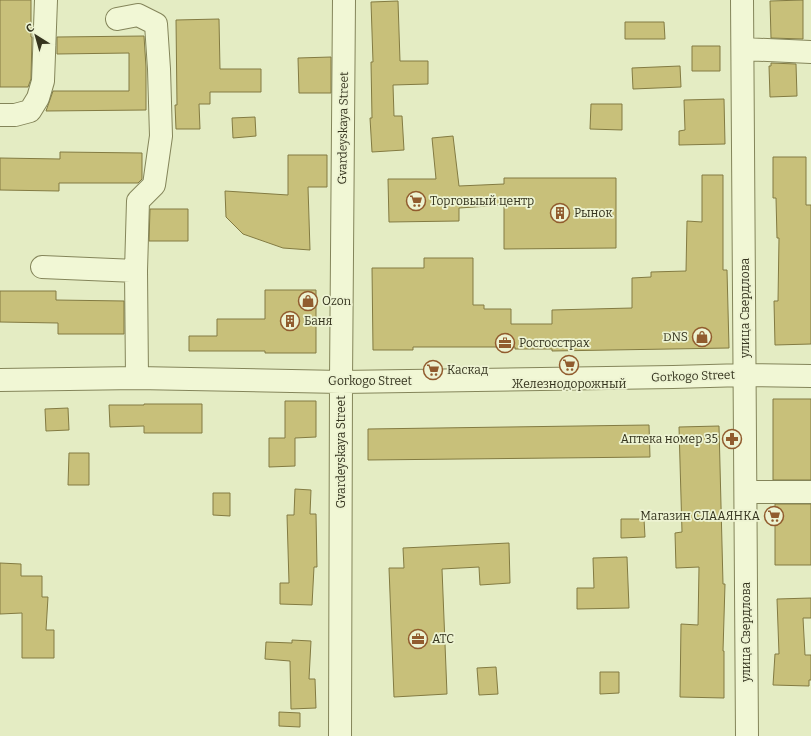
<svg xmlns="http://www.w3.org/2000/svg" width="811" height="736" viewBox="0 0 811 736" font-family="Bitter,serif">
<rect width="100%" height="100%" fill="#e4ecc3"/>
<path fill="#c8c07a" stroke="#837b42" d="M0,0H31V37H32L31,79L28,87H0Z
M803,0V39L771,38L770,1Z
M398,1L400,61H428V84L393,85L394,116H402L404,150L372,152L370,118H372L371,62H373L371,2Z
M219,19L220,69H261V92H210V104H199L200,129H176L175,105H177L176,20Z
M625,22H664L665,39H625Z
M144,36L146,67V110L46,111L53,91H129V53L57,54V37Z
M692,46H720V71H692Z
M331,57V93H299L298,58Z
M771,63L796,64L797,96L770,97L769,66H771Z
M680,66L681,87L633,89L632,68Z
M724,99L725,144L679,145V131L685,130L684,100Z
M591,104H622V130L590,129Z
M255,117L256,136L233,138L232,118Z
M453,136L459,186L504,184V178H616V248L504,249V205L459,208V221L389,222L388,179H436L432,138Z
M60,152L142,153V179L138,183H59V191L0,190V158L60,159Z
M288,155H327V187H308L310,250L283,248L243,234L226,217L225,191L288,195Z
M773,157H806V205H811V344L775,345L774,301H778L779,238H777L776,198H773Z
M702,175H723V270H727L729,348L552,351V349H515V347H413V350H373L372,268H424V258H473V305H484V309H511V324H552V310L632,308V278L651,277V272L686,271L687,221L702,222Z
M150,209H188V241H149Z
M265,290H316V353H265V351H189V336H217V319H265Z
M0,291H56V300L124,301V334H58V323L0,322Z
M773,399H811V480H773Z
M285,401H316V437L295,438V466L269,467V438H285Z
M144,404H202V433H144V426L110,427L109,405H144Z
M68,408L69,430L46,431L45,409Z
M649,425L650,457L368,460V429Z
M719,426L723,584H725L723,651H724V698L680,697L681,624L698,625L699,567L676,568L675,533L682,532L679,427Z
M69,453H89V485H68Z
M295,489L311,490L310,514H316L317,567H314L312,605L280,604V583H289L287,515H294Z
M213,493H230V516L213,515Z
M775,504H811V565H775Z
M621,519H644L645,537L621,538Z
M509,543L510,583L480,585L479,567L442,569L447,694L394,697L389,568H404L403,548Z
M627,557L629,608L577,609V588H594L593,558Z
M0,563L21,564V576H42V597H48L46,630H54V658H22V613L0,614Z
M811,598V618H803L805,655H811V680H809V686L773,685L775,654H779L777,599Z
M292,640L311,641L309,679H315L316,708L291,709L290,661L265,659L266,642L292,643Z
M496,667L498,694L479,695L477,668Z
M600,672H619V693L600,694Z
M279,712L300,713V727L279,726Z"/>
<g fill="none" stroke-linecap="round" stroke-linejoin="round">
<defs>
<path id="minor" d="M742,0L747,736
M117,19L138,15L156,24L159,69L161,136L154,185L138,201L136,271
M743,49L811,52
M0,115H15L30,111L38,98L43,81L46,0
M42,267L136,271L137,378
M0,380L137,378L341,382L673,377L745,375L811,376
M746,492H811
M340,736L341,382L344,0"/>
</defs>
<use href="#minor" stroke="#84855a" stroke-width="24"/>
<use href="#minor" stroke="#f1f7d5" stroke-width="22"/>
</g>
<defs>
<symbol id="supermarket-ring" viewBox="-11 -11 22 22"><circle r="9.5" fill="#edf3d2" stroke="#915c2e" stroke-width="1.5"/><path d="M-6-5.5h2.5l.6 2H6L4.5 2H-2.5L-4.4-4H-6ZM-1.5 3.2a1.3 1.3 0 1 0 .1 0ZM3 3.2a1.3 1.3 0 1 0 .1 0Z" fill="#915c2e"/></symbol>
<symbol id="building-ring" viewBox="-11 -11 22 22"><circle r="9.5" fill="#edf3d2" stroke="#915c2e" stroke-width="1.5"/><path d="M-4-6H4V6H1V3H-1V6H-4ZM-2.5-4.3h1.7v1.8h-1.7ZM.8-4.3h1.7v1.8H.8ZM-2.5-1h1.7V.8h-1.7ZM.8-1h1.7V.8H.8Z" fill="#915c2e"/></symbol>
<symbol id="shop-ring" viewBox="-11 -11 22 22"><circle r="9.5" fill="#edf3d2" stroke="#915c2e" stroke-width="1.5"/><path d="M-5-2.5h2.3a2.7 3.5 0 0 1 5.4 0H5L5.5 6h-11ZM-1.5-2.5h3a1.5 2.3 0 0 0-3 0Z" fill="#915c2e"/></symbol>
<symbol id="office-ring" viewBox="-11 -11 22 22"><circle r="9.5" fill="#edf3d2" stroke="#915c2e" stroke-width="1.5"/><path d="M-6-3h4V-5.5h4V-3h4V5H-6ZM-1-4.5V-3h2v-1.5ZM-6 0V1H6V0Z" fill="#915c2e"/></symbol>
<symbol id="pharmacy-ring" viewBox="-11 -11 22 22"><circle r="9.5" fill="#edf3d2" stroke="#915c2e" stroke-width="1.5"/><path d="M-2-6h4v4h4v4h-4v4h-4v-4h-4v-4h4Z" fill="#915c2e"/></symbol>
</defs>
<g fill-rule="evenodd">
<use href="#supermarket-ring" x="405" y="190" width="22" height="22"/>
<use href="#building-ring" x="549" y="202" width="22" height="22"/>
<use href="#shop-ring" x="297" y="290" width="22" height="22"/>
<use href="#building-ring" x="279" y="310" width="22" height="22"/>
<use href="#shop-ring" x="691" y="326" width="22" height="22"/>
<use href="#office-ring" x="494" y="332" width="22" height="22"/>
<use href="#supermarket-ring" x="558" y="354" width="22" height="22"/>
<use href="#supermarket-ring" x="422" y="359" width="22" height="22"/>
<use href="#pharmacy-ring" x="721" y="428" width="22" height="22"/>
<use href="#supermarket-ring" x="763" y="505" width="22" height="22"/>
<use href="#office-ring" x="407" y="628" width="22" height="22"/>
</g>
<g text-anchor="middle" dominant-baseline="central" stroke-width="3.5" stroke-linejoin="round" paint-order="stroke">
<g font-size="12" fill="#35341e" stroke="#edf3d2">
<text transform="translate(343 128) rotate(-89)">Gvardeyskaya Street</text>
<text transform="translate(745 308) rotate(-90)">улица Свердлова</text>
<text transform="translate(693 376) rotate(-2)">Gorkogo Street</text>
<text x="370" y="381">Gorkogo Street</text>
<text transform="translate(341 452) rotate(-90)">Gvardeyskaya Street</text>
<text transform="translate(746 632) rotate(-90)">улица Свердлова</text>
</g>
<g font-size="12" fill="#35341e" stroke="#edf3d2" text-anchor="start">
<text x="430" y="201">Торговыый центр</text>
<text x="574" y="213">Рынок</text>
<text x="322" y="301">Ozon</text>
<text x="304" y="321">Баня</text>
<text x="688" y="337" text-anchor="end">DNS</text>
<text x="519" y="343">Росгосстрах</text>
<text x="447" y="370">Каскад</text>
<text x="569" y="384" text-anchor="middle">Железнодорожный</text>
<text x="718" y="439" text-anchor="end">Аптека номер 35</text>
<text x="760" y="516" text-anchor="end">Магазин СЛААЯНКА</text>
<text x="432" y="639">АТС</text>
</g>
</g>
<g transform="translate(36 36) rotate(323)" stroke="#edf3d2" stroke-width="3" paint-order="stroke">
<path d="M0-3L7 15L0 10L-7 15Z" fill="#35341e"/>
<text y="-6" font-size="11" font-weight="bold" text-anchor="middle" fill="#35341e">С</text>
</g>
</svg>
